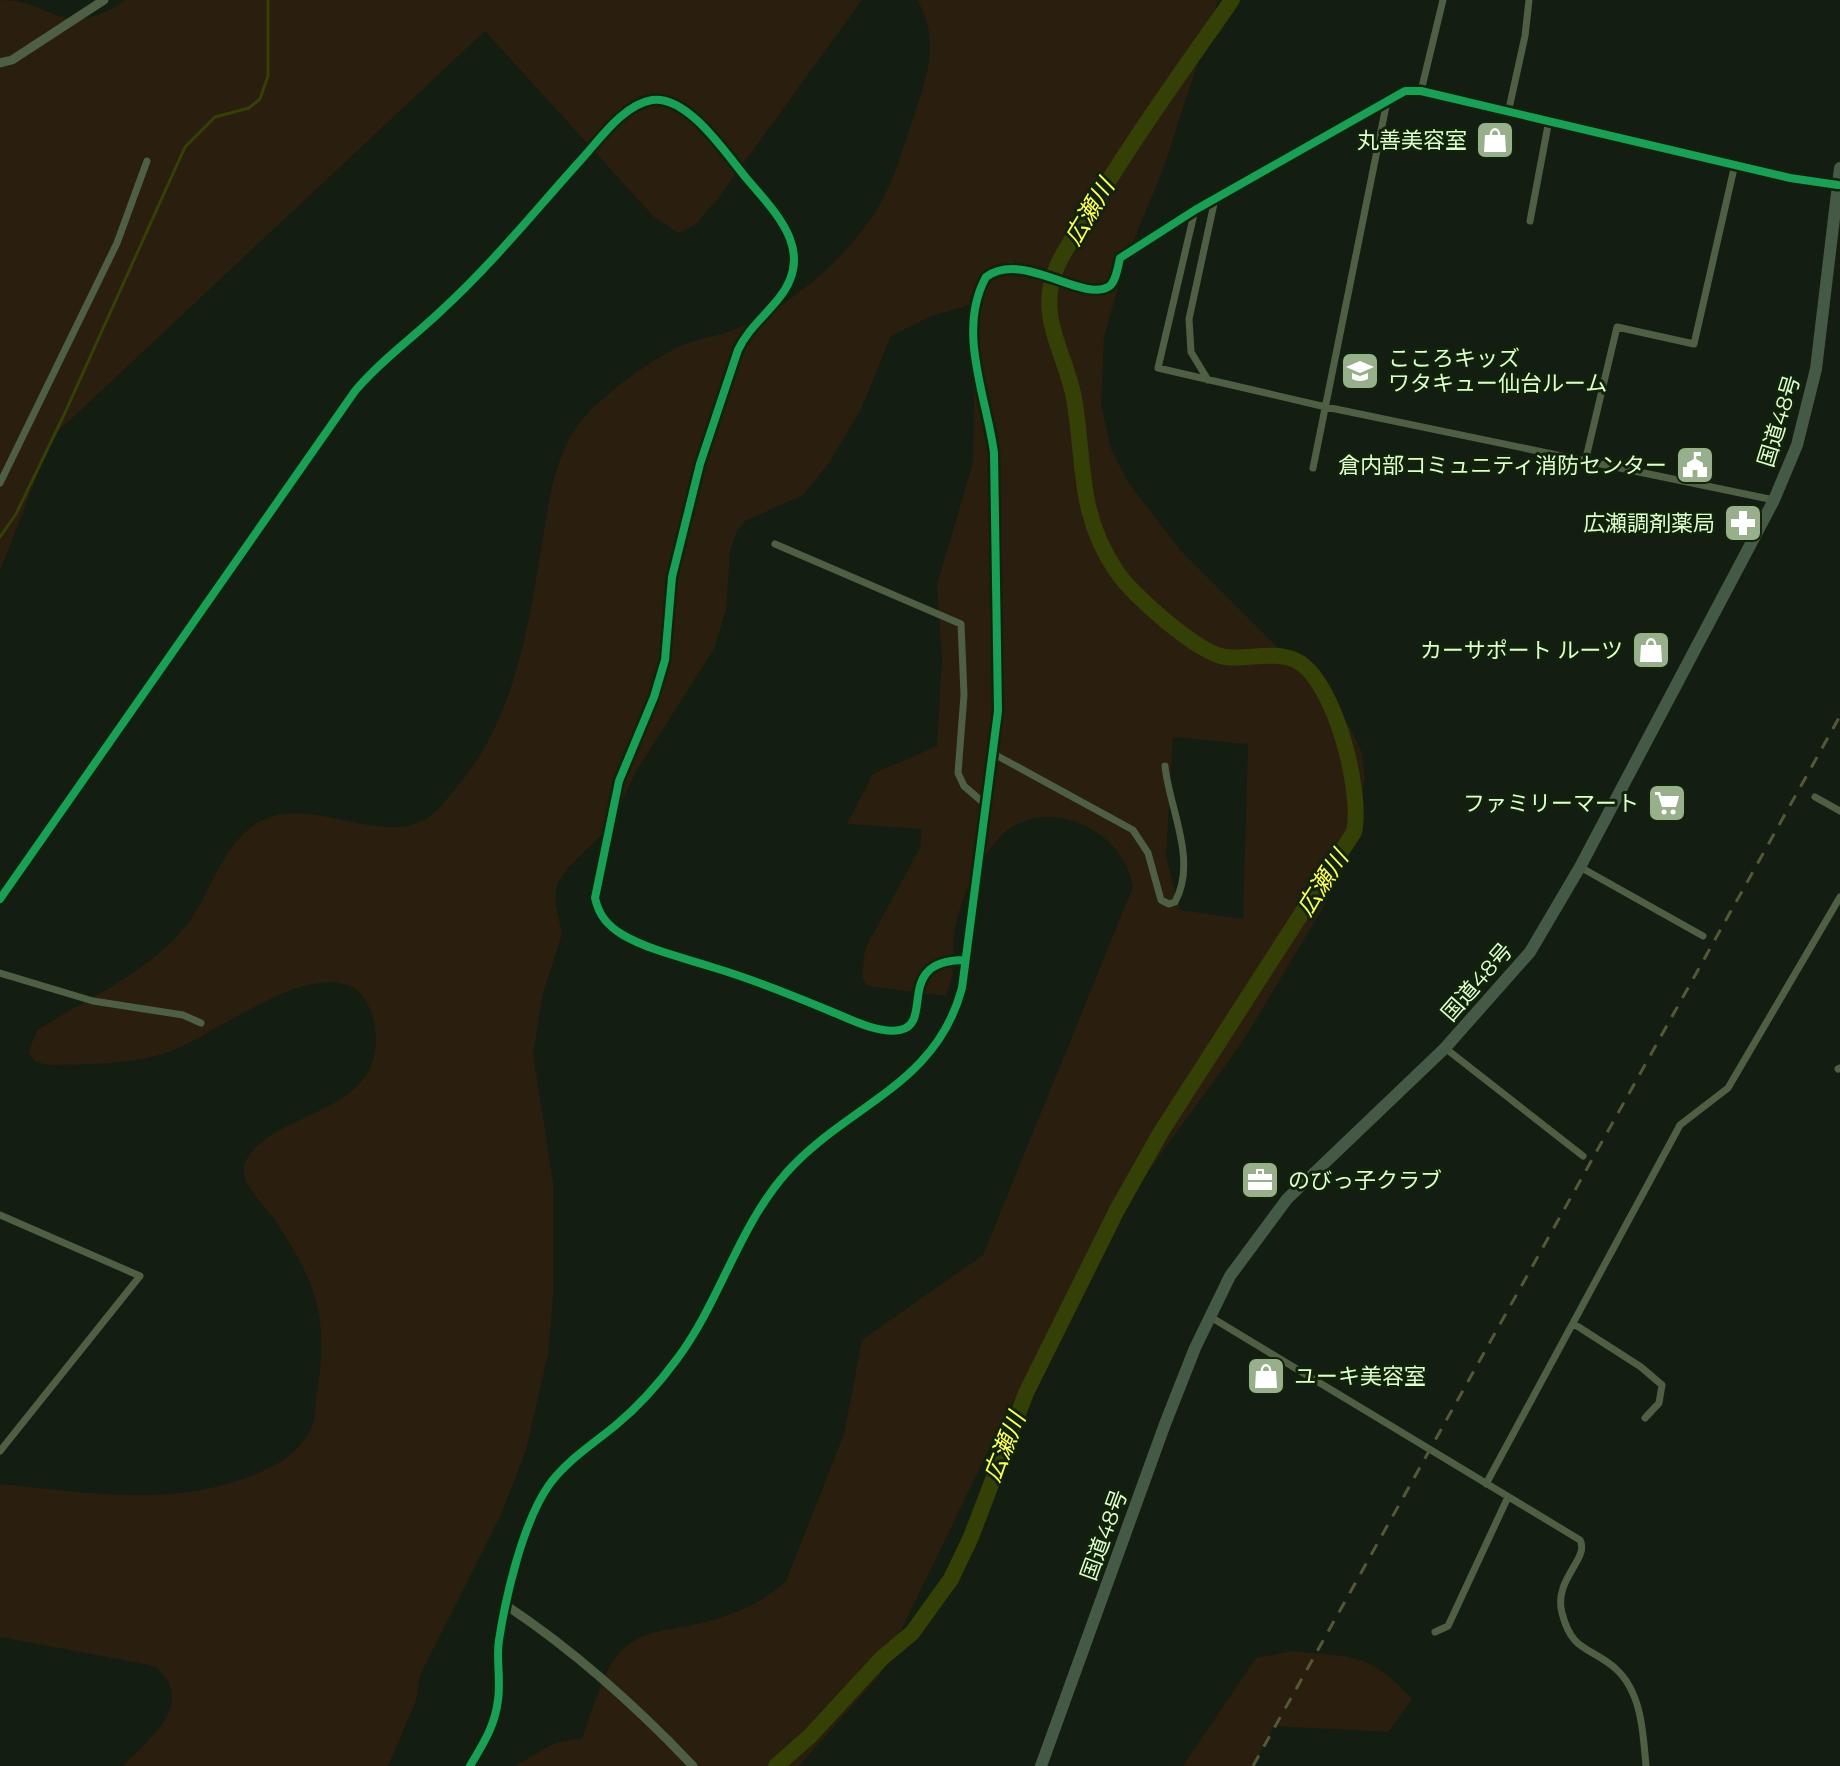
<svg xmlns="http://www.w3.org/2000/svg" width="1840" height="1766" viewBox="0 0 1840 1766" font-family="Montserrat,'Noto Sans JP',sans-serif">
<rect width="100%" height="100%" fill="#141d11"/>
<path fill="#2a1e0e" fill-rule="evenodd" d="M0,0C56,0 60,43 126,0H862L716,201L696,224L679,233L654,217L485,31L52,437L0,571Z
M917,0H1218L1164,167L1127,257L1104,336L1101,405L1111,449L1128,482L1180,550L1290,660L1350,727L1362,753L1365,780L1351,840L1324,906L1243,1041L1128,1199L1007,1412L879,1676L799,1766H515L555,1743L582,1738C593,1711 602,1668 624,1648C641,1633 665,1630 687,1626C724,1619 758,1607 786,1581L844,1434L862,1340L983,1255L1133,887C1124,827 1039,791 997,840C976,865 958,904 954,936C952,958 956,975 946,996L867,986L862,977L865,949L920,848L922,829L847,824L873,774L937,746L942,658L937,585L973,462L975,303L929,317L891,336L861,409L829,463L803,495L745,521L736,533L730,551L726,610L714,649L635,773L612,824L569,867L557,884L555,900L562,934L543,993L533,1054L553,1182V1297L548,1354L526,1450L501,1515L420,1675L416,1701L388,1766H123C151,1738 197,1702 155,1666L0,1637V1484C86,1492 168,1508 251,1476C276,1466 298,1455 311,1429C315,1421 315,1409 316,1399C329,1322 320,1289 277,1223C265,1203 232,1181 248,1157C280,1108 391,1114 374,1022C372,1010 363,992 352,987C304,963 215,1035 169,1052C131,1065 88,1064 49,1065L36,1062L28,1053L37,1030C85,1000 143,975 181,932C211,899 218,846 259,822C309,793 383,849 429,817C439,810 447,798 455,789C513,723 527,634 541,550C549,501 554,446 591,410C618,384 656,355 691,342C703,338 716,336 728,332C787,310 845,261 878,208C894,181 904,145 914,116C927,76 941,39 917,0ZM1173,737L1248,744L1243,919L1180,910L1166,857Z
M1294,1651C1355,1658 1368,1652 1412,1699L1388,1732L1274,1726L1253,1766H1183L1256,1658Z"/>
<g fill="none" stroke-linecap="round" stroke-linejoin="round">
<path stroke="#344005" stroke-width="3" d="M0,537L16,514L63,417L185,147L215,117L249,108L260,99L268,76V0"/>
<path stroke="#344005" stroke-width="16" d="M776,1766L810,1736L882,1658L912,1633L951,1579L971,1537L1026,1393L1117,1210L1161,1132L1354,832C1363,793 1335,681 1297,661C1275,650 1248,660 1225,657C1198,653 1132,595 1117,572C1077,514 1085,462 1074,398C1066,354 1036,317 1056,269C1063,250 1077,234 1087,216C1131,142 1182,71 1232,0"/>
<path stroke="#4f5f44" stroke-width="7" d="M1421,91L1443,0
M1508,113L1525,36L1529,0
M1195,210L1158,368L1326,407L1774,500
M1530,221L1549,120
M1011,267C1029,272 1096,295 1109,287C1116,282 1118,266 1120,258L1195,210L1405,91H1421L1790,178L1838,185
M1208,380L1191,352L1189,319L1215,199
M1585,462L1617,327L1694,344L1735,164
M1313,468L1387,101
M0,483L117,243L147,161
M775,544L961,624L964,695L958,773L964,786L986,805
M994,754L1133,830L1148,853L1161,900L1169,904L1175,902C1198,860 1169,808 1165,766
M1815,797L1840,811
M1580,867L1703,936
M0,899L355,391C381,360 414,337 443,309C492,264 534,212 579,162C598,142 622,105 652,100C688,95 726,154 747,179C777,214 816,252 779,298C764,317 748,329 738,350L700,464L672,577L665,660L654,697L619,781L595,898C599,916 608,926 623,935C651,951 685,958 715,968C755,980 792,995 830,1011C850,1019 878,1034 900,1030C935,1023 893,960 965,960
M0,973L93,1001L183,1015L201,1023
M1445,1048L1583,1156
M1838,1069L1840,1068
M0,1215L140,1276L0,1451
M1209,1316L1580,1540C1590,1559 1553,1579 1562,1613C1572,1652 1589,1646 1615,1668C1642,1692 1643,1733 1646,1766
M1574,1324L1641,1367L1662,1385L1659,1403L1645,1418
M1486,1484L1680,1125L1728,1088L1840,897
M1435,1632L1448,1626L1508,1497"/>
<path stroke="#4f5f44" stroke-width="9" d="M0,63L12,60L104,0
M507,1606C576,1652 636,1706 693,1766
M470,1766C483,1744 495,1726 498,1700C501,1680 496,1659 499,1640C506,1595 523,1522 549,1485C566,1461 593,1444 616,1425C639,1406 660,1382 677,1359C721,1300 738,1227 787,1172C848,1104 936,1086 962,988L998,711L994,453C987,398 956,331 986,277L1011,267"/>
<path stroke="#445a46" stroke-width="12" d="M1041,1766L1165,1424L1195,1348L1230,1276L1287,1199L1445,1048L1530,952L1580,867L1774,500L1797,445L1816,369L1840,168"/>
<path stroke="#555736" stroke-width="3" stroke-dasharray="12 10" stroke-linecap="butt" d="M1253,1766L1840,716"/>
<defs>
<path id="cycleway" d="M0,899L355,391C381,360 414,337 443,309C492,264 534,212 579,162C598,142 622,105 652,100C688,95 726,154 747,179C777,214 816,252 779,298C764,317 748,329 738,350L700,464L672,577L665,660L654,697L619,781L595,898C599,916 608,926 623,935C651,951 685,958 715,968C755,980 792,995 830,1011C850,1019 878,1034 900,1030C935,1023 893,960 965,960
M470,1766C483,1744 495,1726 498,1700C501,1680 496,1659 499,1640C506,1595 523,1522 549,1485C566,1461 593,1444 616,1425C639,1406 660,1382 677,1359C721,1300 738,1227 787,1172C848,1104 936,1086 962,988L998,711L994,453C987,398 956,331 986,277C1023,250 1081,302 1108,287C1116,283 1118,266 1120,258L1195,210L1405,91H1421L1790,178L1838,185"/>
</defs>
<use href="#cycleway" stroke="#12230b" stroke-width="13"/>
<use href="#cycleway" stroke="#1a9f57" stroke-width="8"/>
</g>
<defs>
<symbol id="shop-square" viewBox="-11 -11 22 22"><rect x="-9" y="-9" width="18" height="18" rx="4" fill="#97b08b" stroke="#12230b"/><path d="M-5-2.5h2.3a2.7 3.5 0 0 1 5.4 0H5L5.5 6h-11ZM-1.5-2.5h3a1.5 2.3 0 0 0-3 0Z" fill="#fff"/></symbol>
<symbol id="school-square" viewBox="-11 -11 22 22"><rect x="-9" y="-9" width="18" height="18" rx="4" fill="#97b08b" stroke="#12230b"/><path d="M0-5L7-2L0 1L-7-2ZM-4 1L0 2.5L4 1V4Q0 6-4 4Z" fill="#fff"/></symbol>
<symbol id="civic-square" viewBox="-11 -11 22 22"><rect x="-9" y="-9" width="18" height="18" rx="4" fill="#97b08b" stroke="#12230b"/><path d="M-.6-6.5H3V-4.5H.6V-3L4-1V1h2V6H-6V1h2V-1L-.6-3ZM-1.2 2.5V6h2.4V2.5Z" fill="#fff"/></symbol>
<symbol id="pharmacy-square" viewBox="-11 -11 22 22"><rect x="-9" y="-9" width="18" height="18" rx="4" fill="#97b08b" stroke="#12230b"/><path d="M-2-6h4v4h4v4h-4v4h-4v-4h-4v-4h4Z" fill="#fff"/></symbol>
<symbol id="supermarket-square" viewBox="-11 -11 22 22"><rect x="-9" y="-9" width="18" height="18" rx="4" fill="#97b08b" stroke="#12230b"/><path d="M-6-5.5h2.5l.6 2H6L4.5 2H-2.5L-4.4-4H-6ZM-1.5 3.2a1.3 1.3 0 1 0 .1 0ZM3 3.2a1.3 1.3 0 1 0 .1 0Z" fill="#fff"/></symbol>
<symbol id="office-square" viewBox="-11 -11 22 22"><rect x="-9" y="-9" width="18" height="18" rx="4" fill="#97b08b" stroke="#12230b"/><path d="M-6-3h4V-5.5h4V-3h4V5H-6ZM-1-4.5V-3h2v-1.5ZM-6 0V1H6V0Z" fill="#fff"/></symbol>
</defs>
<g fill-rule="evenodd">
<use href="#shop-square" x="1473" y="118" width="44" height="44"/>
<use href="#school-square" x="1338" y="349" width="44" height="44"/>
<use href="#civic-square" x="1673" y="443" width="44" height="44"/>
<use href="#pharmacy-square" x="1721" y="501" width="44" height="44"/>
<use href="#shop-square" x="1629" y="628" width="44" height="44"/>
<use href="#supermarket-square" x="1645" y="781" width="44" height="44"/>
<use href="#office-square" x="1238" y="1158" width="44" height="44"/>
<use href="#shop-square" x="1244" y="1354" width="44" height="44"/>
</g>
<g text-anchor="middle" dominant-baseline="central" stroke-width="6" stroke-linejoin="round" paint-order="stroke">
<g font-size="22" fill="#deffcd" stroke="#12230b" text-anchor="end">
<text x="1467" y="140">丸善美容室</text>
<text x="1388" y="358" text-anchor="start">こころキッズ<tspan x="1388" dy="25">ワタキュー仙台ルーム</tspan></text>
<text x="1667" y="465">倉内部コミュニティ消防センター</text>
<text x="1715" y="523">広瀬調剤薬局</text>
<text x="1623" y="650">カーサポート ルーツ</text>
<text x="1639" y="803">ファミリーマート</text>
<text x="1288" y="1180" text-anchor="start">のびっ子クラブ</text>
<text x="1294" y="1376" text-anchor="start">ユーキ美容室</text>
</g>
<g font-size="22" fill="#deffcd" stroke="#12230b">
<text transform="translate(1779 421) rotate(-73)">国道48号</text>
<text transform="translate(1477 982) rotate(-49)">国道48号</text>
<text transform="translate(1104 1535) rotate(-70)">国道48号</text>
</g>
<g font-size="24" font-style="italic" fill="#fdff5b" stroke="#12230b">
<text transform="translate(1089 212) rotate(-59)">広瀬川</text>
<text transform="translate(1322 883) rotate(-57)">広瀬川</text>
<text transform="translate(1004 1447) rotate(-68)">広瀬川</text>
</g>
</g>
</svg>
